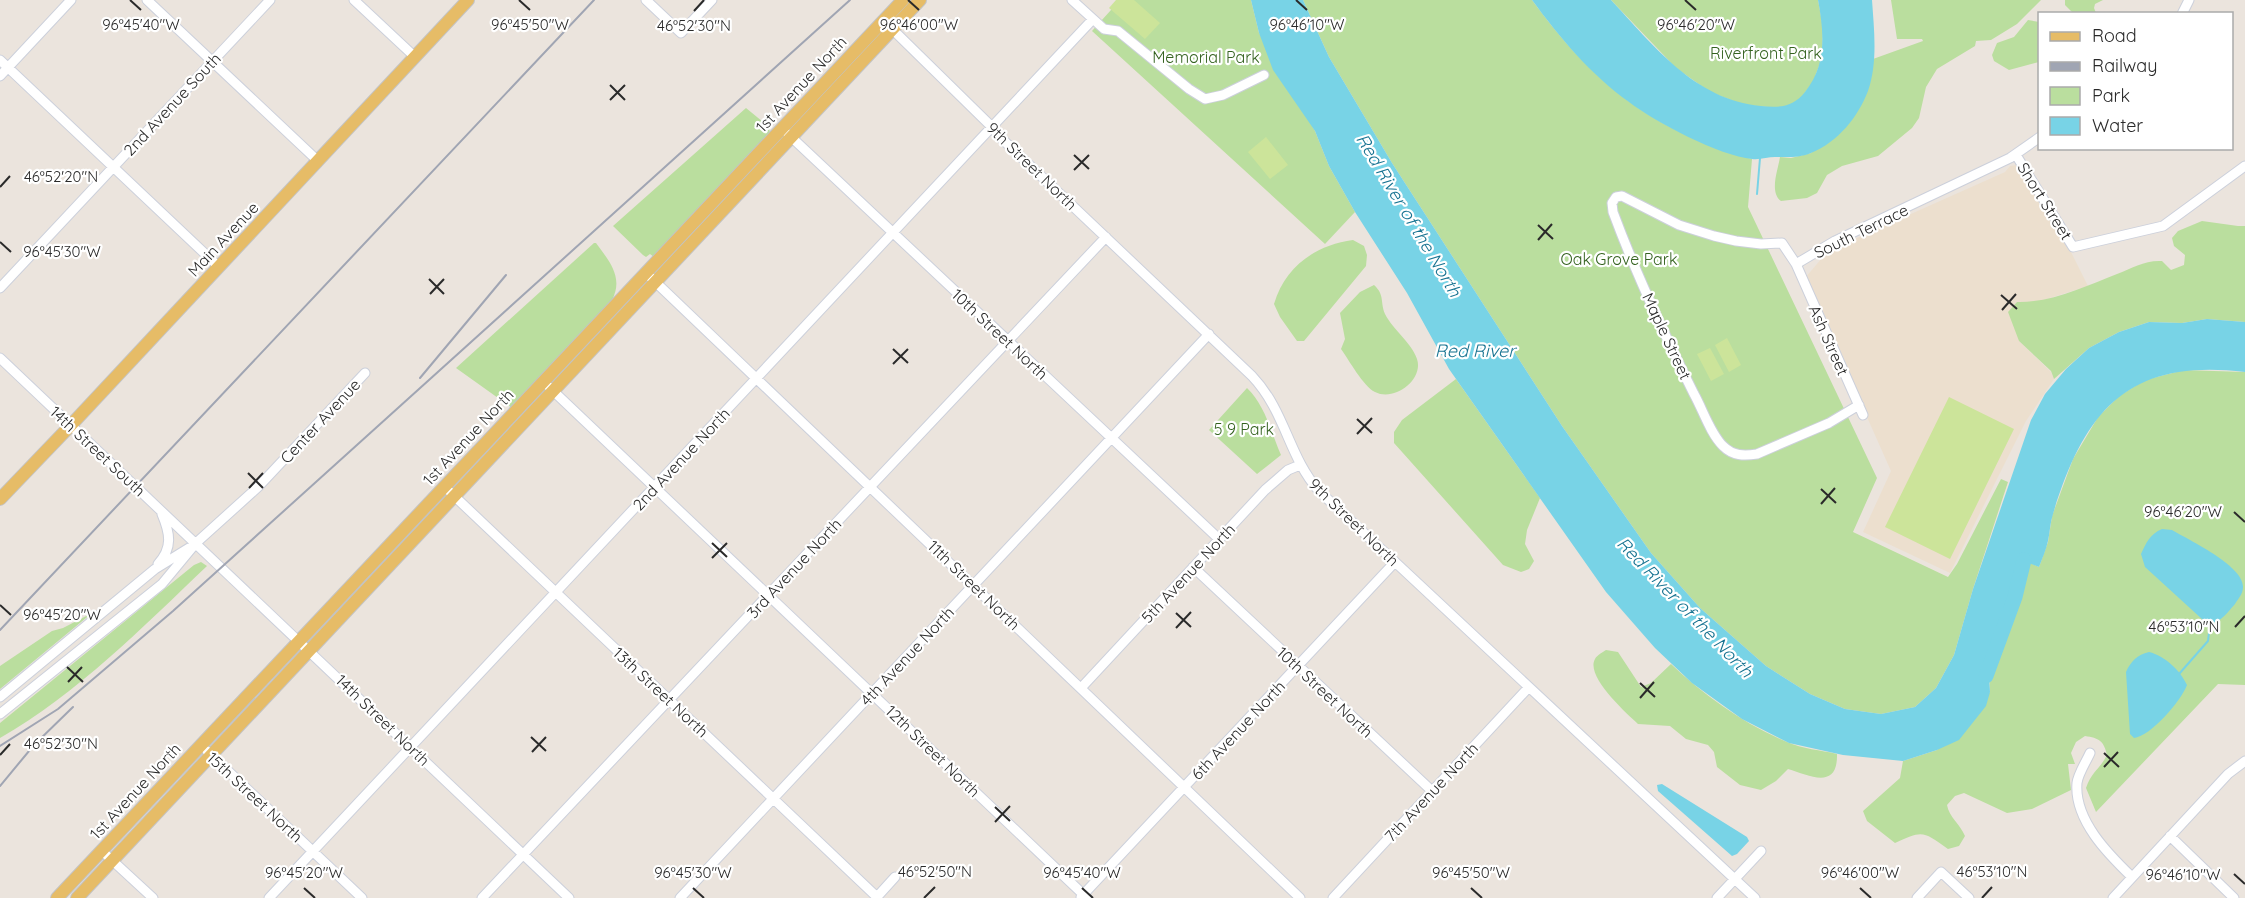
<svg xmlns="http://www.w3.org/2000/svg" width="2245" height="898" viewBox="0 0 2245 898" font-family="Quicksand,sans-serif">
<rect width="100%" height="100%" fill="#ebe4dd"/>
<path fill="#ecdfce" d="M2017,165L2068,246L2088,286L2034,303L2017,302L2019,341L2051,372L2054,379L2026,421L1950,573L1863,532L1891,471L1805,278L1828,251L2005,172L2010,166Z"/>
<path fill="#bade9e" d="M1120,0H1251L1259,33L1315,131L1329,166L1355,212L1325,244L1092,31Z
M1303,0H1532C1594,84 1651,130 1752,159L1748,207L1877,478L1853,532L1948,577L1957,564L2001,479L2008,482L1973,589L1954,655L1936,688L1915,707L1881,714L1845,709L1810,694L1766,666L1700,608L1651,553L1562,426L1392,163L1329,57Z
M1611,0H1818L1823,27L1822,58L1813,82L1798,102L1780,108L1744,105L1710,92L1676,68Z
M1891,0H2041L2017,24L1991,40L1976,41L1975,46L1937,69L1926,87L1919,118L1912,128L1878,156L1842,166L1827,175L1817,193L1807,198L1781,201C1769,192 1778,170 1780,157L1791,158L1811,153L1868,89L1873,59L1923,41L1922,39H1897Z
M2065,0H2103L2095,4L2094,8L2096,13L2074,14L2065,5Z
M2028,20L2039,22V62L2009,70L1994,61L1992,55L1997,43L2014,37Z
M746,108L769,127L770,134L654,257L650,254L646,257L643,255L613,226Z
M2202,221L2238,226H2245V322L2207,319L2182,323L2149,322L2119,332L2089,348L2054,379L2051,371L2019,341L2008,312L2017,302C2051,303 2086,286 2117,274C2132,268 2145,260 2162,261L2171,270L2184,265L2185,255L2174,246L2172,238L2178,231Z
M1353,240L1364,246L1367,255L1366,266L1304,341H1297L1280,317L1274,304C1285,267 1315,245 1353,240Z
M594,243H596C609,261 624,277 612,300L512,408L456,368Z
M1374,285C1385,295 1380,302 1385,314C1393,330 1412,343 1417,359C1424,380 1394,402 1375,392C1363,386 1349,360 1341,349L1345,339L1340,313L1360,292Z
M2184,370L2245,372V685L2218,684L2096,812L2086,788C2092,771 2100,769 2107,755C2104,741 2099,738 2085,736L2076,742L2071,753L2075,764H2068L2071,790L2032,809L2007,813L1964,793L1955,796L1947,805C1949,817 1960,824 1965,836L1959,846L1948,849C1923,831 1923,830 1895,843L1867,821L1863,811L1900,778L1903,761L1937,750L1990,692C1986,656 2013,596 2026,561L2039,567L2048,542L2052,516L2073,459L2098,417L2119,396L2145,380Z
M1456,379L1540,498L1527,530L1525,544L1534,561L1529,569L1521,572L1503,565L1394,443V432L1402,420Z
M1247,388C1265,405 1271,432 1281,455L1257,474L1209,430Z
M201,562L207,566C144,626 77,694 0,738V723L194,565Z
M92,613L0,689V666L52,631L63,628Z
M1606,650L1618,652L1641,687L1651,683L1671,664C1705,696 1744,724 1787,742C1802,749 1821,750 1837,754C1838,790 1810,776 1788,769L1776,781L1761,790L1740,785L1717,767L1714,752L1708,745L1686,739L1670,726L1638,724C1626,713 1585,676 1595,659C1597,655 1603,652 1606,650Z"/>
<path fill="#cce49a" d="M1116,0H1134L1160,23L1145,39L1109,8Z
M1266,137L1288,165L1270,179L1248,152Z
M1727,338L1741,365L1729,372L1715,345Z
M1710,348L1724,374L1711,381L1697,354Z
M1949,397L2014,429L1950,559L1885,527Z"/>
<path fill="#78d3e6" d="M1251,0H1303L1329,57L1392,163L1562,426L1651,553L1700,608L1766,666L1810,694L1845,709L1881,714L1915,707L1936,688L1954,655L1973,589L2031,420L2045,394L2066,369L2089,348L2119,332L2149,322L2182,323L2207,319L2245,322V372C2129,358 2085,409 2053,514C2050,523 2050,532 2048,541C2046,550 2042,559 2039,567L2026,562L1997,646L1989,677L1990,692L1986,706L1959,740L1937,750L1903,761L1843,755L1789,743L1742,719L1692,683L1655,648L1606,592L1449,369L1407,293L1355,212L1329,166L1315,131L1273,70L1259,33Z
M1532,0H1611C1653,45 1695,100 1761,106C1780,108 1793,107 1805,92C1827,65 1824,32 1818,0H1872C1874,30 1878,62 1868,91C1858,117 1838,142 1811,153C1799,158 1788,157 1775,157C1768,157 1760,160 1752,159C1720,156 1655,122 1629,102C1590,74 1560,38 1532,0Z
M2162,529L2172,530C2189,540 2244,566 2243,587C2243,594 2238,599 2235,604C2227,613 2222,621 2210,624L2203,620L2145,567L2141,554C2146,543 2150,534 2162,529Z
M2149,652C2165,656 2180,670 2187,685C2181,701 2151,736 2134,738L2130,734L2126,672C2131,661 2137,655 2149,652Z
M1662,784L1747,837L1749,841L1737,854L1732,856L1658,791L1657,785Z"/>
<g fill="none" stroke-linecap="round" stroke-linejoin="round">
<path stroke="#78d3e6" stroke-width="2" d="M1757,194L1760,158
M2179,674L2208,641L2210,624"/>
<path stroke="#78d3e6" stroke-width="15" d="M1986,676L2015,597L2024,560"/>
<defs>
<path id="minor" d="M147,0L318,161
M354,0L415,57
M646,0L681,33L712,0
M1072,0L1104,29L1118,31L1189,89L1205,99L1223,95L1264,75
M2182,14L2189,0
M888,25L992,127L1001,138L1252,376C1286,412 1288,456 1319,491L1755,898
M0,60L219,267
M0,76L71,0
M788,134L1219,539
M2016,155L2073,247L2163,226L2245,166
M1796,264L1835,241L2010,158L2040,137
M646,273L1300,898
M0,288L270,0
M0,358L569,898
M549,387L1087,898
M1859,405L1829,423L1757,454C1744,456 1733,456 1723,446C1710,433 1703,410 1694,394C1664,334 1636,274 1613,212L1612,203L1616,197L1622,196L1679,225L1714,236L1736,241L1761,244L1782,243L1796,264L1863,415
M450,492L878,898
M158,564C173,548 170,533 162,514
M1193,567L1432,791
M1081,688L1265,490L1288,470L1300,465
M0,697L155,569L189,548
M0,714L162,584L196,543L258,487L365,373
M207,751L362,898
M2090,753C2086,762 2078,774 2077,783C2074,820 2108,854 2132,877
M2170,836L2234,898
M102,851L153,898
M1081,897L1395,562
M269,898L1093,19
M482,898L1106,237
M680,898L1209,334
M876,898L895,877
M1333,898L1529,687
M1717,898L1761,851
M1917,898L1941,872L1969,898
M2113,898L2228,774L2245,761"/>
<path id="major" d="M0,499L71,425L468,0
M57,898L903,0
M77,898L920,0"/>
</defs>
<use href="#minor" stroke="#ccd0db" stroke-width="11"/>
<use href="#major" stroke="#c3c3c3" stroke-width="14"/>
<use href="#minor" stroke="#fff" stroke-width="9"/>
<use href="#major" stroke="#e6bc67" stroke-width="12"/>
<path stroke="#a0a5b3" stroke-width="2" d="M420,378L506,275
M0,630L594,0
M0,746L58,709L173,611L850,0
M0,786L34,745L73,707"/>
</g>
<path fill="none" stroke="#2a2a2a" stroke-width="2" d="M130,0L141,10M519,0L530,10M908,0L919,10M1296,0L1307,10M1685,0L1696,10M694,11L704,0M610,85L625,100M610,100L625,85M1074,155L1089,169M1074,170L1089,155M0,187L10,176M1538,225L1553,239M1538,240L1552,224M0,242L11,252M429,279L444,294M430,294L444,279M2001,295L2017,309M2002,310L2016,294M893,349L908,363M893,364L908,349M1357,419L1372,433M1357,434L1372,418M248,473L263,488M249,488L263,473M1821,489L1836,503M1821,504L1835,488M2234,512L2245,522M712,543L727,557M712,558L727,543M0,605L11,615M1176,613L1191,627M2235,627L2245,616M1176,628L1191,612M67,667L83,682M68,682L82,667M1640,683L1655,697M1640,698L1654,682M531,737L546,751M532,752L546,737M2104,753L2119,767M0,755L10,744M2104,767L2118,752M995,807L1010,821M995,822L1010,806M2234,874L2245,884M304,888L315,898M693,888L704,898M1082,888L1093,898M1471,888L1482,898M1860,888L1871,898M924,898L935,887M1982,898L1992,887"/>
<g text-anchor="middle" dominant-baseline="central" stroke-width="4.5" stroke-linejoin="round" paint-order="stroke">
<g font-size="16" fill="#34621f" stroke="#fff">
<text x="1766" y="53">Riverfront Park</text>
<text x="1206" y="57">Memorial Park</text>
<text x="1619" y="259">Oak Grove Park</text>
<text x="1244" y="429">5 9 Park</text>
</g>
<g font-size="16" fill="#2a2a2a" stroke="#fff">
<text transform="translate(801 84) rotate(-47)">1st Avenue North</text>
<text transform="translate(172 104) rotate(-47)">2nd Avenue South</text>
<text transform="translate(1032 166) rotate(44)">9th Street North</text>
<text transform="translate(2045 201) rotate(58)">Short Street</text>
<text transform="translate(1861 231) rotate(-26)">South Terrace</text>
<text transform="translate(223 239) rotate(-47)">Main Avenue</text>
<text transform="translate(1000 334) rotate(43)">10th Street North</text>
<text transform="translate(1667 336) rotate(65)">Maple Street</text>
<text transform="translate(1829 340) rotate(66)">Ash Street</text>
<text transform="translate(320 421) rotate(-47)">Center Avenue</text>
<text transform="translate(468 437) rotate(-47)">1st Avenue North</text>
<text transform="translate(98 451) rotate(43)">14th Street South</text>
<text transform="translate(681 459) rotate(-47)">2nd Avenue North</text>
<text transform="translate(1354 522) rotate(44)">9th Street North</text>
<text transform="translate(794 568) rotate(-47)">3rd Avenue North</text>
<text transform="translate(1188 573) rotate(-47)">5th Avenue North</text>
<text transform="translate(974 585) rotate(44)">11th Street North</text>
<text transform="translate(907 656) rotate(-47)">4th Avenue North</text>
<text transform="translate(661 692) rotate(43)">13th Street North</text>
<text transform="translate(1325 692) rotate(43)">10th Street North</text>
<text transform="translate(383 720) rotate(44)">14th Street North</text>
<text transform="translate(1238 730) rotate(-47)">6th Avenue North</text>
<text transform="translate(933 751) rotate(44)">12th Street North</text>
<text transform="translate(135 791) rotate(-47)">1st Avenue North</text>
<text transform="translate(1431 792) rotate(-47)">7th Avenue North</text>
<text transform="translate(255 797) rotate(43)">15th Street North</text>
</g>
<g font-size="18" font-style="italic" fill="#177391" stroke="#fff">
<text transform="translate(1409 215) rotate(59)">Red River of the North</text>
<text x="1475" y="350">Red River</text>
<text transform="translate(1685 607) rotate(46)">Red River of the North</text>
</g>
</g>
<g font-size="15" text-anchor="middle" fill="#2a2a2a" stroke="#fff" stroke-width="4.5" stroke-linejoin="round" paint-order="stroke">
<text x="919" y="30">96°46'00"W</text>
<text x="1696" y="30">96°46'20"W</text>
<text x="141" y="30">96°45'40"W</text>
<text x="530" y="30">96°45'50"W</text>
<text x="1307" y="30">96°46'10"W</text>
<text x="694" y="31">46°52'30"N</text>
<text x="61" y="182">46°52'20"N</text>
<text x="62" y="257">96°45'30"W</text>
<text x="2183" y="517">96°46'20"W</text>
<text x="62" y="620">96°45'20"W</text>
<text x="2184" y="632">46°53'10"N</text>
<text x="61" y="749">46°52'30"N</text>
<text x="935" y="877">46°52'50"N</text>
<text x="1992" y="877">46°53'10"N</text>
<text x="304" y="878">96°45'20"W</text>
<text x="693" y="878">96°45'30"W</text>
<text x="1082" y="878">96°45'40"W</text>
<text x="1471" y="878">96°45'50"W</text>
<text x="1860" y="878">96°46'00"W</text>
<text x="2183" y="880">96°46'10"W</text>
</g>
<rect x="2038" y="12" width="195" height="138" fill="#ffffff" stroke="#aaaaaa" stroke-width="1.5"/>
<rect x="2050" y="32" width="30" height="9" fill="#e6bc67" stroke="#aaaaaa" stroke-width="1.5"/>
<text x="2092" y="42" font-size="18" fill="#2a2a2a">Road</text>
<rect x="2050" y="62" width="30" height="9" fill="#a0a5b3" stroke="#aaaaaa" stroke-width="1.5"/>
<text x="2092" y="72" font-size="18" fill="#2a2a2a">Railway</text>
<rect x="2050" y="87" width="30" height="18" fill="#bade9e" stroke="#aaaaaa" stroke-width="1.5"/>
<text x="2092" y="102" font-size="18" fill="#2a2a2a">Park</text>
<rect x="2050" y="117" width="30" height="18" fill="#78d3e6" stroke="#aaaaaa" stroke-width="1.5"/>
<text x="2092" y="132" font-size="18" fill="#2a2a2a">Water</text>
</svg>
